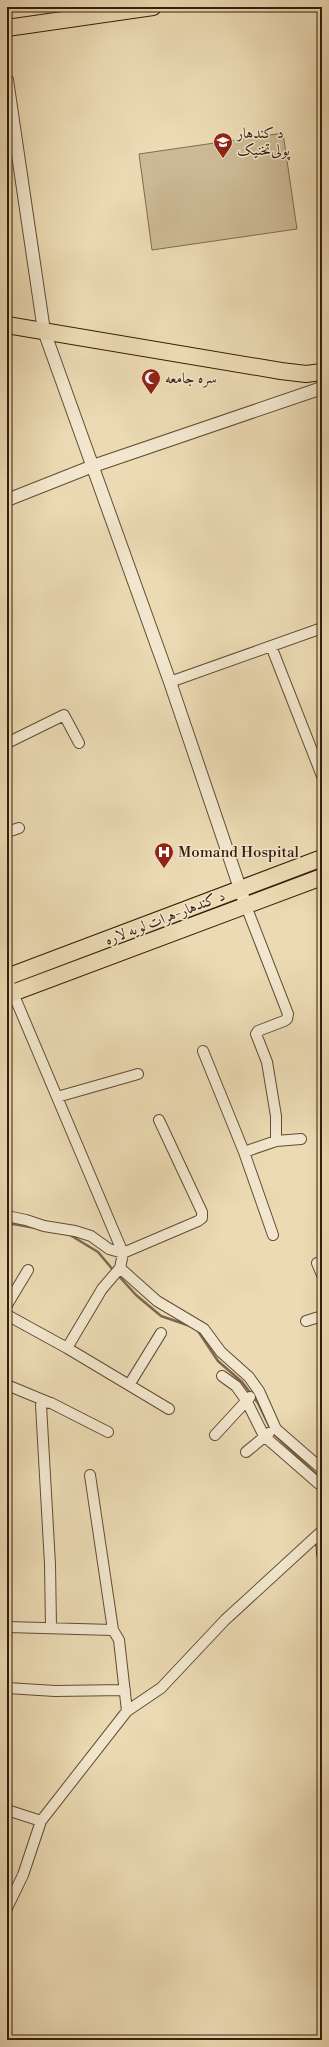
<svg xmlns="http://www.w3.org/2000/svg" width="329" height="2047" viewBox="0 0 329 2047" font-family="'Libre Bodoni',Amiri,serif">
<rect width="100%" height="100%" fill="#ebdab3"/>
<filter id="stains"><feTurbulence type="fractalNoise" baseFrequency=".005" numOctaves="4"/><feColorMatrix values="0 0 0 0 .2 0 0 0 0 .09 0 0 0 0 .02 0 0 0 .5 -.17"/></filter>
<radialGradient id="worn" r=".72"><stop offset=".6" stop-color="#630" stop-opacity="0"/><stop offset="1" stop-color="#630" stop-opacity=".3"/></radialGradient>
<path fill="#ccba96" stroke="#806b50" d="M283,133L297,229L152,250L139,154Z"/>
<g fill="none" stroke-linecap="round" stroke-linejoin="round">
<path stroke="#7d674e" stroke-width="2.5" d="M7,1225L13,1224L36,1228
M70,1235L98,1252L114,1271
M117,1274L136,1295L161,1316L190,1326
M196,1328L218,1361L242,1382L258,1403L270,1428
M272,1432L322,1480"/>
<defs>
<path id="minor" d="M271,646L322,776
M170,682L322,628
M7,743L64,715L79,743
M7,832L19,828
M246,906L288,1014L287,1019L284,1021L258,1031L256,1034L267,1062L276,1116V1141
M7,979L123,1253L120,1268L102,1289L67,1348
M203,1051L244,1152L273,1235
M57,1097L138,1074
M244,1152L276,1141L301,1139
M7,1216L26,1220L44,1226L75,1231L91,1236L109,1249L123,1253L198,1221L202,1218V1212L159,1120
M317,1263L322,1275
M120,1268L157,1301L204,1329L221,1352L249,1377L259,1391L276,1429L322,1469
M7,1305L28,1270
M7,1315L67,1348L169,1409
M306,1321L322,1316
M222,1376L236,1386L246,1400L264,1436L319,1484
M7,1385L48,1402
M129,1385L161,1333
M215,1435L250,1397
M246,1452L269,1433
M90,1475L113,1630
M321,1532L322,1554
M7,1627L113,1630L119,1640L127,1711
M51,1628L50,1564L41,1405L44,1402L51,1403L108,1432
M7,1688L55,1691L125,1690
M7,1810L41,1821
M7,1908L23,1875L41,1821L127,1711L161,1688L225,1620L322,1531"/>
<path id="tertiary" d="M7,80L44,331L170,682L246,906
M7,500L93,466L322,388"/>
<path id="primary" d="M7,28L153,7
M7,325L281,371L306,374L322,372"/>
<path id="trunk" d="M7,977L322,858
M7,995L322,877"/>
</defs>
<use href="#minor" stroke="#624c35" stroke-width="12"/>
<use href="#tertiary" stroke="#624c35" stroke-width="14"/>
<use href="#primary" stroke="#351c0b" stroke-width="18"/>
<use href="#trunk" stroke="#351c0b" stroke-width="18"/>
<use href="#minor" stroke="#f2e7ce" stroke-width="10"/>
<use href="#tertiary" stroke="#f2e7ce" stroke-width="12"/>
<use href="#primary" stroke="#ebdab3" stroke-width="16"/>
<use href="#trunk" stroke="#ebdab3" stroke-width="16"/>
</g>
<defs>
<symbol id="university-pin" viewBox="-11 -11 22 30"><path d="M0 17L-7.5 6A9.5 9.5 0 1 1 7.5 6Z" fill="#8f2418" stroke="#f2e7ce"/><path d="M0-5L7-2L0 1L-7-2ZM-4 1L0 2.5L4 1V4Q0 6-4 4Z" fill="#fff"/></symbol>
<symbol id="mosque-pin" viewBox="-11 -11 22 30"><path d="M0 17L-7.5 6A9.5 9.5 0 1 1 7.5 6Z" fill="#8f2418" stroke="#f2e7ce"/><path d="M3.5-4.9A6 6 0 1 0 3.5 4.9A5 5 0 1 1 3.5-4.9Z" fill="#fff"/></symbol>
<symbol id="hospital-pin" viewBox="-11 -11 22 30"><path d="M0 17L-7.5 6A9.5 9.5 0 1 1 7.5 6Z" fill="#8f2418" stroke="#f2e7ce"/><path d="M-5-5h3v3.5h4V-5h3V5h-3V1.5h-4V5h-3Z" fill="#fff"/></symbol>
</defs>
<g fill-rule="evenodd">
<use href="#university-pin" x="212" y="131" width="22" height="30"/>
<use href="#mosque-pin" x="140" y="367" width="22" height="30"/>
<use href="#hospital-pin" x="153" y="841" width="22" height="30"/>
</g>
<g text-anchor="middle" dominant-baseline="central" stroke-width="3" stroke-linejoin="round" paint-order="stroke">
<g font-size="15" fill="#351c0b" stroke="#f2e7ce" text-anchor="start">
<text x="237" y="133">د کندهار<tspan x="237" dy="17">پولی‌تخنیک</tspan></text>
<text x="165" y="378">سره جامعه</text>
<text x="178" y="852">Momand Hospital</text>
</g>
<g font-size="15" fill="#351c0b" stroke="#f2e7ce">
<text transform="translate(165 918) rotate(-21)">د کندهار-هرات لويه لاره</text>
</g>
</g>
<rect width="329" height="2047" fill="none" stroke="#ebdab3" stroke-width="24"/>
<rect x="8" y="8" width="313" height="2031" fill="none" stroke="#351c0b" stroke-width="2"/>
<rect x="12" y="12" width="305" height="2023" fill="none" stroke="#351c0b"/>
<rect width="100%" height="100%" filter="url(#stains)"/>
<rect width="100%" height="100%" fill="url(#worn)"/>
</svg>
